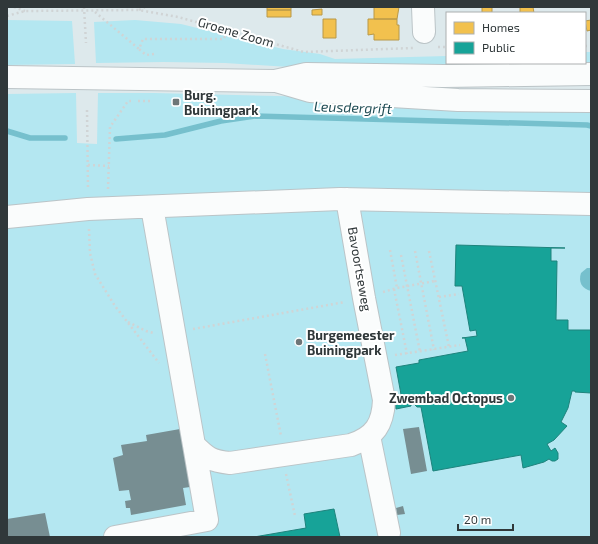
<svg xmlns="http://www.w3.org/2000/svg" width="598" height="544" viewBox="0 0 598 544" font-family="'Exo 2',sans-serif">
<rect width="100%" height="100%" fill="#dde9ec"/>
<path fill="#b4e7f1" d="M7,20L72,21L75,64L7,65Z
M135,20L181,24L283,49L320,54L335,59L447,56V63H585V52H591V66L305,68L225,63L164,62L96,63L94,22Z
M76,93L77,143L97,144L98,93H154L320,97L591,107V537H7V94Z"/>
<path fill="#76c0cd" d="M587,268H591V291C582,289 578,282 581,273Z"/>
<path fill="#f2c14e" stroke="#b89848" d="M267,7H291V10H267Z
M374,7H399L397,19H374Z
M482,7H492V13H482Z
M520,7H533L534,13H520Z
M322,9V15H312V10Z
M267,10H291V17H267Z
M323,19H336V38H323Z
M368,19H397V25H399V40H374V34L368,35Z
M591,20V30L587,31L585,21Z"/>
<path fill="#17a398" stroke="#1e837c" d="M456,245L565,248H551V261H557L556,320H568V330H591V393L575,392V391H572L568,408L561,422L567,426L554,440L547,444L551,451L555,448L558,453V459L555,461H552L549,459L544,462L523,468L521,455L433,471L421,407H417L414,404H411V406L396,409L395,401L402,400L396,367L419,363V360L468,351L465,338H462L477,336L476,330L470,331L462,286H455Z
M334,509L340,537H254L306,528L304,514Z"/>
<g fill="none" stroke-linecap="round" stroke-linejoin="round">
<path stroke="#76c0cd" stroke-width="5.5" d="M7,131L30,138H65
M116,139L165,135L221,121L255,116L587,125L591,126"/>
</g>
<path fill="#778e92" d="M419,427L427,471L411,474L403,429Z
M180,429L190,487L183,488L186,505L131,515L130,508H126L125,501L131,500L129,490L119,491L113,458L123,455L121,445L147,441L146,435Z
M403,506L405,514L397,515L396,508Z
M45,513L50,537H7V519Z"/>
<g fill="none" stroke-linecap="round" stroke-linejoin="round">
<defs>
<path id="minor" d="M423,7L424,32
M152,207L194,445C207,458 211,461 230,463L351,445C375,437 383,424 384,400L364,298L347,199
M7,217L88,209L340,199L591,204
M369,436L389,533
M115,537L207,520L194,445"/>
<path id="major" d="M7,77L275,81L306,74L444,76L591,74
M276,81L310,91L458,100L591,101"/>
</defs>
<use href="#minor" stroke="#bbc4c7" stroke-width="24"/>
<use href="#major" stroke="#bbc4c7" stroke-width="24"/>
<path stroke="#d0d4d5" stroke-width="2.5" stroke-dasharray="2 3" stroke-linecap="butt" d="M14,7L25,11
M84,7L86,43
M139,10L145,7
M95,12L139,49
M7,16L25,11L139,10L178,17L304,52L413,48
M585,46H591
M438,47H447
M154,54L146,55L139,49L143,39H224L227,29
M138,101H150
M87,110L88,190
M88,165L109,166
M108,189L110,127L128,101H131
M89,229L90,253L95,274L115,306L159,363
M390,250L397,288
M415,251L434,350
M429,251L449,347
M401,255L420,352
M394,289L407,354
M383,292L397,288L435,281
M439,297L459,294
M128,322L146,331L154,333
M193,329L345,302
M265,354L281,436
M395,355L460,345
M286,474L295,516"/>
<use href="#minor" stroke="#fafcfc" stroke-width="22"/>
<use href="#major" stroke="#fafcfc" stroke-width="22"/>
</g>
<g fill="#6d7678" stroke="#fff" stroke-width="1.5">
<rect x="172" y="98" width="8" height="8" rx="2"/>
<circle cx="299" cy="342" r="4"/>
<circle cx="511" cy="398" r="4"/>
</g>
<g text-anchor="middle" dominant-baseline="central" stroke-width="4" stroke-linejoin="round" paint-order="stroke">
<g font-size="13" fill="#30383a" stroke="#fff">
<text transform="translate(236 32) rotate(16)">Groene Zoom</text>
<text transform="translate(360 269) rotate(80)">Bavoortseweg</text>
</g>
<g font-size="13" font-weight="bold" fill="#30383a" stroke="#fff" text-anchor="start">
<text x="184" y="95">Burg.<tspan x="184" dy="15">Buiningpark</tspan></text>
<text x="307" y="335">Burgemeester<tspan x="307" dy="15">Buiningpark</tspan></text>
<text x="503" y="398" text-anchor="end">Zwembad Octopus</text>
</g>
<g font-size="14" font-style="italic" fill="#1f4c54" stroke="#fff">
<text transform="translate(353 107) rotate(2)">Leusdergrift</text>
</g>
</g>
<rect width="598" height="544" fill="none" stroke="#30383a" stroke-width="16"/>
<rect x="446" y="12" width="140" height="52" fill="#ffffff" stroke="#acafb0"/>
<rect x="454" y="22" width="20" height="12" fill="#f2c14e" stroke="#acafb0"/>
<text x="482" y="32" font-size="12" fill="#30383a">Homes</text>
<rect x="454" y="42" width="20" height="12" fill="#17a398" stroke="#acafb0"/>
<text x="482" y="52" font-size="12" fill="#30383a">Public</text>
<path d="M458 524v6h55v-6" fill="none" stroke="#30383a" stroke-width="2"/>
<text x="464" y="524" font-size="12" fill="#30383a" stroke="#ffffff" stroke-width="3" paint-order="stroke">20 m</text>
</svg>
